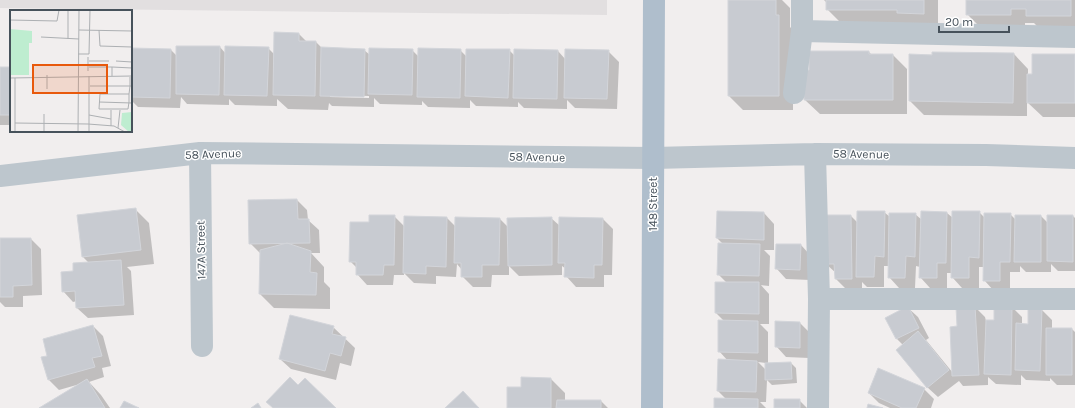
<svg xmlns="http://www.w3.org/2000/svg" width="1075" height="408" viewBox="0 0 1075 408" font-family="Karla,sans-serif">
<rect width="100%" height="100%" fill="#f1eeee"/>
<path fill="#e2dfe0" d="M0,0H607V15L0,8Z"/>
<path fill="#0003" fill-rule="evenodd" d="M729,0H782L790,8V27L793,30V110H743L729,96Z
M824,0H938V28L841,23L827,9V3Z
M968,0H1075V30H1041L1034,23H1025V29H982L968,15Z
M299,34L307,42H316L322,48L364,50L370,55L412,50L418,56L460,50L467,57L509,50L515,56L558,51L566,60L608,51L619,62L617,109L575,108L567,100V109L524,108L518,102V107L476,106L470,100V108L428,107L422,101V105L380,104L374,98V107L332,106L329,103L328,110L288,109L277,99V106L235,105L229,99V105L187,104L181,97L180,108L138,107L132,101L131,113V49L171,50L177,56L220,47L226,54L268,48L275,55ZM330,95L369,96V98L330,97Z
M869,52L872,55H893L907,69V114H820L805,100Z
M1014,54L1028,69V75H1033L1075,55V117H1043L1027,102V116L924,115L910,101V55Z
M0,68H11V125H0Z
M297,200L307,210L308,220L319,230L320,253H311L324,267V282L330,288V309L274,308L260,294L261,254L250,243Z
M135,209L149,223L154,264L127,267L131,271L134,315L88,318L77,308V301L73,302L63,291L74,272L89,263L83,257Z
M884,212L890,217L915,214L922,220V212L947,213L953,218L979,212L985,218L1010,214L1016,220L1041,216L1048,223L1073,216L1075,218V271H1058L1051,264V272H1026L1020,266V272H1010V291H994L984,280V267H979V288H962L952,277V273H947V288H930L920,277V267L916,266L915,288H899L889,277V266H884V287H867L862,282V289H846L836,279V273L826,264L851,216L858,223Z
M764,213L774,224V250H764L770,256L769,286L761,285L769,294V324H760L768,332V364L791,363L796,368L797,383L772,385L767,380L766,402H760L766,408H715L727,400L718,391L728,361L719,351L724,321L716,313L727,283L718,274L723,244L717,238ZM758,362L766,363V370Z
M394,216L405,227L447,218L455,226L500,219L509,228L551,218L560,226L603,219L613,229L612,275H604V287H576L566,276V269L562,266V275L519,276L509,266V275H492L491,287H473L462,276V270L457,264L456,277L436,276V284L414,283L404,273V275H394L393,285H367L357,274V268L350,261L370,223Z
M0,239H31L41,249L42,295L23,296V307H5L0,302Z
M801,245L811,256L810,280L786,279L776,268Z
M907,307L918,317L929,338L926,340L953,373L958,327L975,307L985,317L986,321H995L1012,307L1022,317V325H1029L1041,309L1052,320V329H1072L1075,332V385H1057L1050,378V381L1026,380L1021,375V385L996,384L988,377V385L963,386L959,381L938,397L927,387L903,345L897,339L886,318Z
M800,323L810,333L809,358L786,357L776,346Z
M93,326L103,336L111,366L102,368L104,377L89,382L101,395L110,408H41L80,384L59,390L49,380L48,357Z
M333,327L355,348L351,366L340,363L336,380L291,369L280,359Z
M551,379L565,393V401H601L608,408H508L522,388Z
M924,389L934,399L931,408H890L879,403L869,393Z
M799,400L807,408H775Z"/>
<path fill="#c8cbd1" stroke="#d3d5da" d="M728,0H776V15H779V96H728Z
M826,0H924V14L897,13V10H826Z
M966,0H1071V16H1026V9H1011V15H966Z
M274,32L299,33V41H316L315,96L273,95Z
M176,46H220L219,95L176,94Z
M225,46L269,47L267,96L224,95Z
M321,47L365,49L364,97L320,96Z
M131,48L171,49L170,98L131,97Z
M369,48L413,49L412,95L368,94Z
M418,48L461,49L460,98L417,97Z
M466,49H510L508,98L465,96Z
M514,49L558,50L557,99L513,98Z
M565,49L609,50L607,99L564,98Z
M809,51H869V54H893V100H804V70H809Z
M932,52L1014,53L1013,103L909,101V54L932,55Z
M1032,54H1075V103H1027V74H1032Z
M0,67H11V115H0Z
M297,199L298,219H309L310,243L249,244L248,200Z
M136,208L141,250L82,257L77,215Z
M717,211L764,212V240L716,238Z
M857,211H885L884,257L875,256L874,277H856Z
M921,211L947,212L946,263H937V278H919Z
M952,211H980L979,258L969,257V278H951Z
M889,213H916L915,257L906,256L905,278H888Z
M984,213H1011L1010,262H1000V281H983Z
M369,215H395L394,265H384L383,275H356V262H349L350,222H369Z
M824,215H851L852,279H835L834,264H825Z
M1015,215H1041V262H1014Z
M1047,215H1073V262L1047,261Z
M404,216L447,217L446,267L426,266V274L403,273Z
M455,217L500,218L499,265H482V277H461V263H454Z
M552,217V265L508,266L507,218Z
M559,217L603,218L602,265H594V278L564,277L565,263H558Z
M0,238H31L32,285L13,286V297H0Z
M287,243L311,251L310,272L317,273L316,295L259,294L260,250Z
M718,243L760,244L759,276L717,275Z
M776,244H801L800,270L775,269Z
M121,260L124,305L76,308L75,291L62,292L61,272L73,271V263Z
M715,282H759V314L715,313Z
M994,305L1012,306L1011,375L984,374L986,320H994Z
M908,306L919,328L896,339L885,318Z
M975,306L979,375L952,376L950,327L957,326L956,307Z
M1028,308H1042L1040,371L1015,370L1016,323L1028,324Z
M290,315L334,326L332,334L346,337L341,356L330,353L325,371L279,359Z
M718,320L758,321V353L718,352Z
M775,321L800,322V348L775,347Z
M93,325L102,356L92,358L95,367L48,380L41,357L47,356L43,339Z
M1046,328H1072V375H1046Z
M918,331L949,370L927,388L896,350Z
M718,359L757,361L756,392L717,391Z
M791,362L792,379L765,380V363Z
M878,368L925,388L916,408H902L868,393Z
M290,377L298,385L305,378L336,408H273L266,402Z
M521,377L551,378V408H507V387H521Z
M87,379L105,408H39Z
M463,391L479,408H445Z
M714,398L758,399V408H714Z
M774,399H800V408H774Z
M557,400H601V408H556Z
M124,401L139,408H120Z
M258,403L261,408H251Z
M868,404L883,408H867Z"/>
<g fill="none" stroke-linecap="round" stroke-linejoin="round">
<path stroke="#bdc6cd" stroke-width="22" d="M802,31L1075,37
M794,93L802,31V0
M200,153L202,346
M815,154L819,299L818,408
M0,176L200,153L654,158L815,154L986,155L1075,158
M819,299H1075"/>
<path stroke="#afbecc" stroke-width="22" d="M652,408L654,0"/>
</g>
<g text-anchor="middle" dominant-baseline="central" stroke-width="3" stroke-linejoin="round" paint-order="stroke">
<g font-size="12" fill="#47525b" stroke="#fff">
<text transform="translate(213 154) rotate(-2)">58 Avenue</text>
<text transform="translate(861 154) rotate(1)">58 Avenue</text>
<text transform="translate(537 157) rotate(1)">58 Avenue</text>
<text transform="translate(653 204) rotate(-90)">148 Street</text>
<text transform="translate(201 250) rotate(-91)">147A Street</text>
</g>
</g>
<g transform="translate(10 10)">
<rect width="122" height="122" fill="#f1eeee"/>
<path d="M0,19L22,21V33H19V65H0ZM122,102V122H119L111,115L112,103Z" fill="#beedd0"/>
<path fill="none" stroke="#adb0b3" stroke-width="1" d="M58,0V29M0,10L47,11L49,0M69,20L122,21M89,20L90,36L122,37M31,27L69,29M68,44H79L80,0M79,51H99M106,51L122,52M79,57H102V66M102,57L122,58M78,61V47M37,65V79M0,68L122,66M80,76H122M119,84H90L89,99H118L119,92V84L120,76V67M89,92L122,93M79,105L101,109M5,113L78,114L104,116L115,122M101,116V100M108,118L110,100M5,122V68M34,122V104M68,122L69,0M79,122V66"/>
<path fill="#e8590c" fill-opacity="0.15" stroke="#e8590c" stroke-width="2" d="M23,55H97V83H23Z"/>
<rect width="122" height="122" fill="none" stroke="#47525b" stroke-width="2"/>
</g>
<path d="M939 26v6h70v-6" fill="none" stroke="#47525b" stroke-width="2"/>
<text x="945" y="26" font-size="12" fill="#47525b" stroke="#ffffff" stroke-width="3" paint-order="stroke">20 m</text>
</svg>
